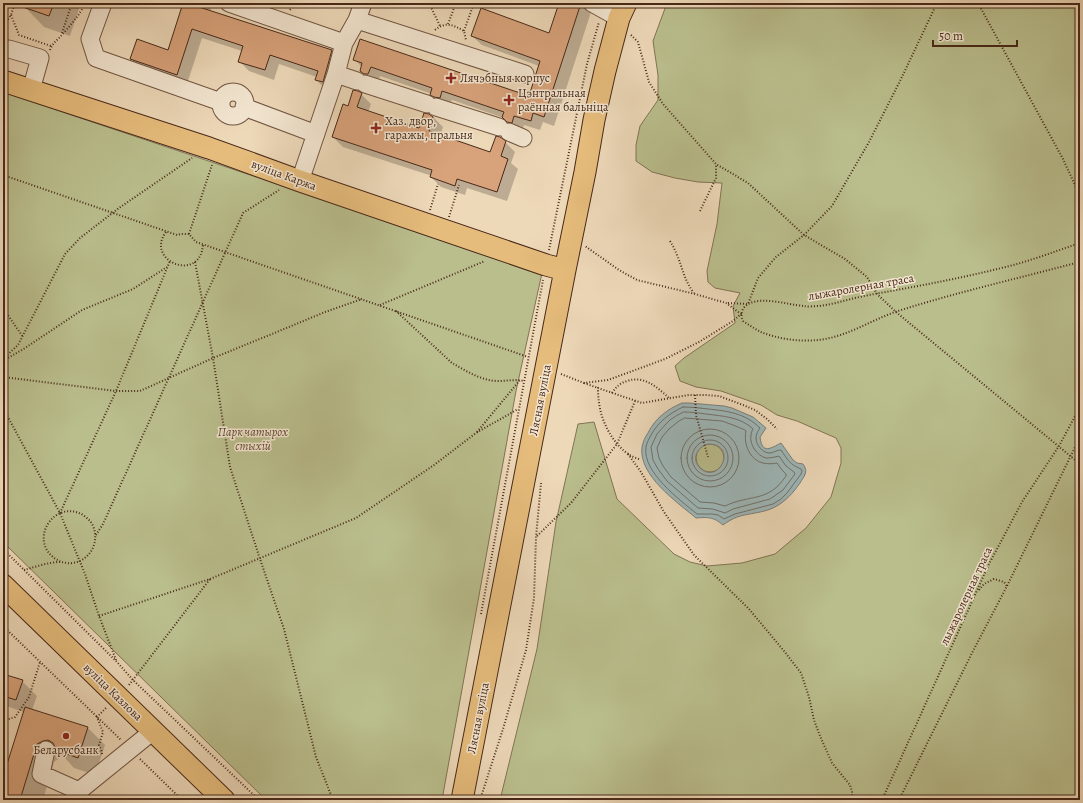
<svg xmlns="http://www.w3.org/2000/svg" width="1083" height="803" viewBox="0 0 1083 803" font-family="Alegreya,serif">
<rect width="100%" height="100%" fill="#edd8b8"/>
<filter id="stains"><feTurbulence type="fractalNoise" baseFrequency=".005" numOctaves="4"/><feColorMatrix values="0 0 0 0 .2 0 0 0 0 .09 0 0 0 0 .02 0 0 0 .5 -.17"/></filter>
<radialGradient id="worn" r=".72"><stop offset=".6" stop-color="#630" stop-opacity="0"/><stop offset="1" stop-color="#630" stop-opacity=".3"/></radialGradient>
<path fill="#babe8d" stroke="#817453" d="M667,3H1080V800H500L537,649L556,522L578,424L594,422L617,499L674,554L690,562L707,566L742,563L775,554L806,528L831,497L841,463V448L836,438L797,421L777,415L761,405L721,391L696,387L680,381L675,366L684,358L735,323L733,306L740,293L715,288L708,282L707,271L717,224L722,183L698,182L675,178L652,172L636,161V145L640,126L658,100V75L653,41Z
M3,92L542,273L516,391L442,800H266L3,542Z
M696 458a14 14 0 1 1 28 0a14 14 0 1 1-28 0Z"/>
<path fill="#9db7b9" stroke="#7b7e79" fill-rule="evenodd" d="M682,403H689L724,406L732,408L753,417L766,428L760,437C762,455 771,448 781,443L793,460L797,463L803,464C809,472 804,476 800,483C793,493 786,501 775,507C764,513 749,513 737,517C732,519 727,522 723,525C714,517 708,517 696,518C677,502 638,475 642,447C643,442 645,437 648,433C655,418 668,409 682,403ZM708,444C739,444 719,486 700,468C691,459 697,447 708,444Z"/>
<path fill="#0003" d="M25,3H81L70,36L44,27L24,6Z
M184,3H213L210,12L331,51L341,61L326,89L316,80L317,77L279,64L274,80L249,71L239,61L242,51L202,38L187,84L141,69L131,59L168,51Z
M560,3H594L554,126L543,122L540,130L524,125L522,132L513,127L504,118L452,100L449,107L441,104L432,94L380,76L378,84L371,81L361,71L362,67L354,59L530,97L539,66L482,45L472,36L550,34Z
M361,94L371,104L368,112L420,129L433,117L443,127L440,136L491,153L505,142L515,152L511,163L518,169L507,201L467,188L465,195L441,187L431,177L432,176L343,147L333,137L349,107Z
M3,675L22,681L37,696L32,710L88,728L105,745L95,775L74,768L64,757L60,758L54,762L43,800H3V781L24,712L3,705Z"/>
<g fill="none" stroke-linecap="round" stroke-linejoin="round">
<path stroke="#727069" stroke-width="1" d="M683,407C692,407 700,408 708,409C727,411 745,413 760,428C758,431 756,434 756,438C756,445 763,454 771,453C774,452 778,450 781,450C788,460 789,464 801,469L802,471L801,474L787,493L781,499L773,504L758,508L735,514L724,519L718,515L712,514H697C680,500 642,472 646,447C647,442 649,439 651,435C658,422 670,413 683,407Z
M684,412C691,412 699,413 706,414C722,416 741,417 753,429C752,431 751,433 751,435C749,444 757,456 766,458C771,458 775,457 779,456L786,466L794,472L795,474L783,490L770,499L733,509L725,513L713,509L698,508L667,481L658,469L653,460L651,447L657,434L665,425L670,420L676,416Z
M685,418L722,421L733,425L745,430L746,431C743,444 750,460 763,463C768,464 772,464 777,463L782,470L786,474V476C768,503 750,494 725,506L714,503L700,502L671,477L663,466L659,458L657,448L662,437L669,429L679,421Z
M681 458a29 29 0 1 1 58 0a29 29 0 1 1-58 0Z
M687 458a23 23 0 1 1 46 0a23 23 0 1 1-46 0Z
M692 458a18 18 0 1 1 36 0a18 18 0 1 1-36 0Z"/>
</g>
<path fill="#d8a27a" stroke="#482919" d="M17,3H54L49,16L17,5Z
M183,3H200L199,7L332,50L323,82L315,80L318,71L270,55L265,70L238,62L243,46L192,29L177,75L130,59L137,39L168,50Z
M559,3H581L544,117L533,113L531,121L514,116L512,123L507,122L502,117L504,112L442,91L440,98L434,97L430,95L432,88L371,67L368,74H364L360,71L362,63L353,60L360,39L529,96L540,61L471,36L481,8L549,33Z
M353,90L358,91L362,93L357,107L419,128L424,113L429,114L433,117L429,131L490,152L496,136L500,137L506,141L501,156L508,159L497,192L457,179L455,186L430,177L432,170L332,137L343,104L348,106Z
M3,674L23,680L16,700L3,696Z
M25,707L88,727L78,758L56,750L55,747L53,743L48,740L43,741L37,744L20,800H3V777Z"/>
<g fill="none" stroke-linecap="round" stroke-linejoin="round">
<defs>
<path id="minor" d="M103,3L90,39L96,58L221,102
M229,3L344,43
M592,3L619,18
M357,20L363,3
M9,49L40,58L31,90
M336,74L344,43L357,20L525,74
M365,84L427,104
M221 104a12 12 0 1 1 24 0a12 12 0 1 1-24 0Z
M244,107L316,134
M436,107L499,127
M509,132L523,138
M300,181L336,74L357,81
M46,750L41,774L79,791
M75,800L79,791L153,731"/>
<path id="major" d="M3,81L209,148L300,181L546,265L565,270
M3,585L224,800
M462,800L565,270L585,172L594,120L605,71L619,18L626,3"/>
</defs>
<use href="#minor" stroke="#715541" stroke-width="19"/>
<use href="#major" stroke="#482919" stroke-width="23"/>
<path stroke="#482919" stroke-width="2" stroke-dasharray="1 2" stroke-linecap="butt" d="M429,3L440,26
M978,3L1063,159L1080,196
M290,10L295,3
M11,15L19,35L51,46
M448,24L456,3
M3,27L11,15L15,3
M435,30C446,21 453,25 464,31L466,40
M464,31L474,3
M62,33L72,3
M631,35L638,42L649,82L663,104L716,164L748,183L804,235L845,259L867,277L877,294L896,312L1080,464
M50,50C52,44 56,41 60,37C68,28 81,14 85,3
M3,175L177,235L181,234H189L196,242L528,357
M430,210L438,184
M700,211L716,178V164
M449,217L459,185
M166,232C144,261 201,284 203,244
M189,234L212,165
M670,241C673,246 675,250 677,255C683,269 684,280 694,293
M1080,243C1059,250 1038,258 1017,264C968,277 919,286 869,295C852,298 836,304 819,306C814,306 808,307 804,306C788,305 753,293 743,309C741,313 741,317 743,321C749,325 755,329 761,332C778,339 800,342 818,340C847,337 871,320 898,311C958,292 1019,278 1080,262
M549,250L587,64L599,22
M195,262L213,358L230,467L260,559L284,629L316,757L333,800
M728,303L748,304L758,278L776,257L804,235L832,206L869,142L901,79L937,3
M380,305L485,261
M3,308L23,337
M396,311L452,363C466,371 482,381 498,381C507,381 515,379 524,381
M3,359L18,345L65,254L80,238L119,208L192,158
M3,361L25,348L82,310L133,289L167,267
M561,374L584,383L608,380L665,359L699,342L733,321L741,314L726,303L695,294L637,280L619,270L585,246
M3,377L116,391H140L213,358L272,334L325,312L362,299
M584,383L598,388
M612,393C616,387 620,383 627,381C644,375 657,387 669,398
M695,395L696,415L708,457
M3,408L60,513L85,574L99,616L116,660
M477,432L520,380
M628,454L641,472L664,512L694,555L749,609L784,651L801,673L809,697L814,720L820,736L832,763L850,785L852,792V800
M639,459C620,454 606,431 601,413C599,405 598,397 598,388L642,403L689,395H707L719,396L743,405L755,410L767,419L777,429
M60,513L116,391L170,261
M96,535L103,524L243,213L279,190
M537,536L571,503L617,444L635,401
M3,549L117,662L133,680L259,800
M24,570C35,567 49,562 60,562C64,562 68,564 72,563C90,561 100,542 93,526C91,521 87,518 83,515C56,499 29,537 53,557C55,559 58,560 61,562
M979,590L984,584L994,579L1004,582L1007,586
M481,614L543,280
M99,616L210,579L356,518L434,465L476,433L518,409
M3,626L121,740
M129,685L210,579
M3,721L15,717L29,697L40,662
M102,754V752L99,745L103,732L97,717L106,708
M140,759L182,800
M480,800L503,729L526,650L534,598L536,537L541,483
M882,800L989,564L1022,502L1059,446L1080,407
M899,800L972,653L1007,586L1080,437"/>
<use href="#minor" stroke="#f3e6d1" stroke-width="17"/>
<use href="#major" stroke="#e6bc7c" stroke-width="21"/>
</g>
<g fill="#8f2418" stroke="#f3e6d1" stroke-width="1.5">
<path d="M449 72h4v4h4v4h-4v4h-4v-4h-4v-4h4z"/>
<path d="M507 94h4v4h4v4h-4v4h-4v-4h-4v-4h4z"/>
<path d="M374 122h4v4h4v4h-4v4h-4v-4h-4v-4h4z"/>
<circle cx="66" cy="736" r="4"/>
</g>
<g text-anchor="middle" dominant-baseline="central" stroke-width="3" stroke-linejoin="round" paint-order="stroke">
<g font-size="12" fill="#482919" stroke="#f3e6d1" text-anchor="start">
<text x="460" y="78">Лячэбныя корпус</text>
<text x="518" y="93">Цэнтральная<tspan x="518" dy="14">раённая бальніца</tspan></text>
<text x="385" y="121">Хаз. двор,<tspan x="385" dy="14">гаражы, пральня</tspan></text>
<text x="66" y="750" text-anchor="middle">Беларусбанк</text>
</g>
<g font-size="12" fill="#482919" stroke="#f3e6d1">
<text transform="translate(284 175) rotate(20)">вуліца Каржа</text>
<text transform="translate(861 287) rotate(-10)">лыжаролерная траса</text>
<text transform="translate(540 400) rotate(-79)">Лясная вуліца</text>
<text transform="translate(966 596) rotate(-65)">лыжаролерная траса</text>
<text transform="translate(113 692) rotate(44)">вуліца Казлова</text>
<text transform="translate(478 718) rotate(-79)">Лясная вуліца</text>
</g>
<g font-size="12" font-style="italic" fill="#5f4730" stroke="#f3e6d1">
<text x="253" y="432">Парк чатырох<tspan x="253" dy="14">стыхій</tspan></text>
</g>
</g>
<rect width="1083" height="803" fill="none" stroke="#edd8b8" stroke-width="16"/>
<rect x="4" y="4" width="1075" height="795" fill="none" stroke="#482919" stroke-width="2"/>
<rect x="8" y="8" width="1067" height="787" fill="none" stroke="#482919"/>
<path d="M933 40v6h84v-6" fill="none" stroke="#482919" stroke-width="2"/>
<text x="939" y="40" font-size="12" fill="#482919" stroke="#f3e6d1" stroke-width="3" paint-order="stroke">50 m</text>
<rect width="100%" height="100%" filter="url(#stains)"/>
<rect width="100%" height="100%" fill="url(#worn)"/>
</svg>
